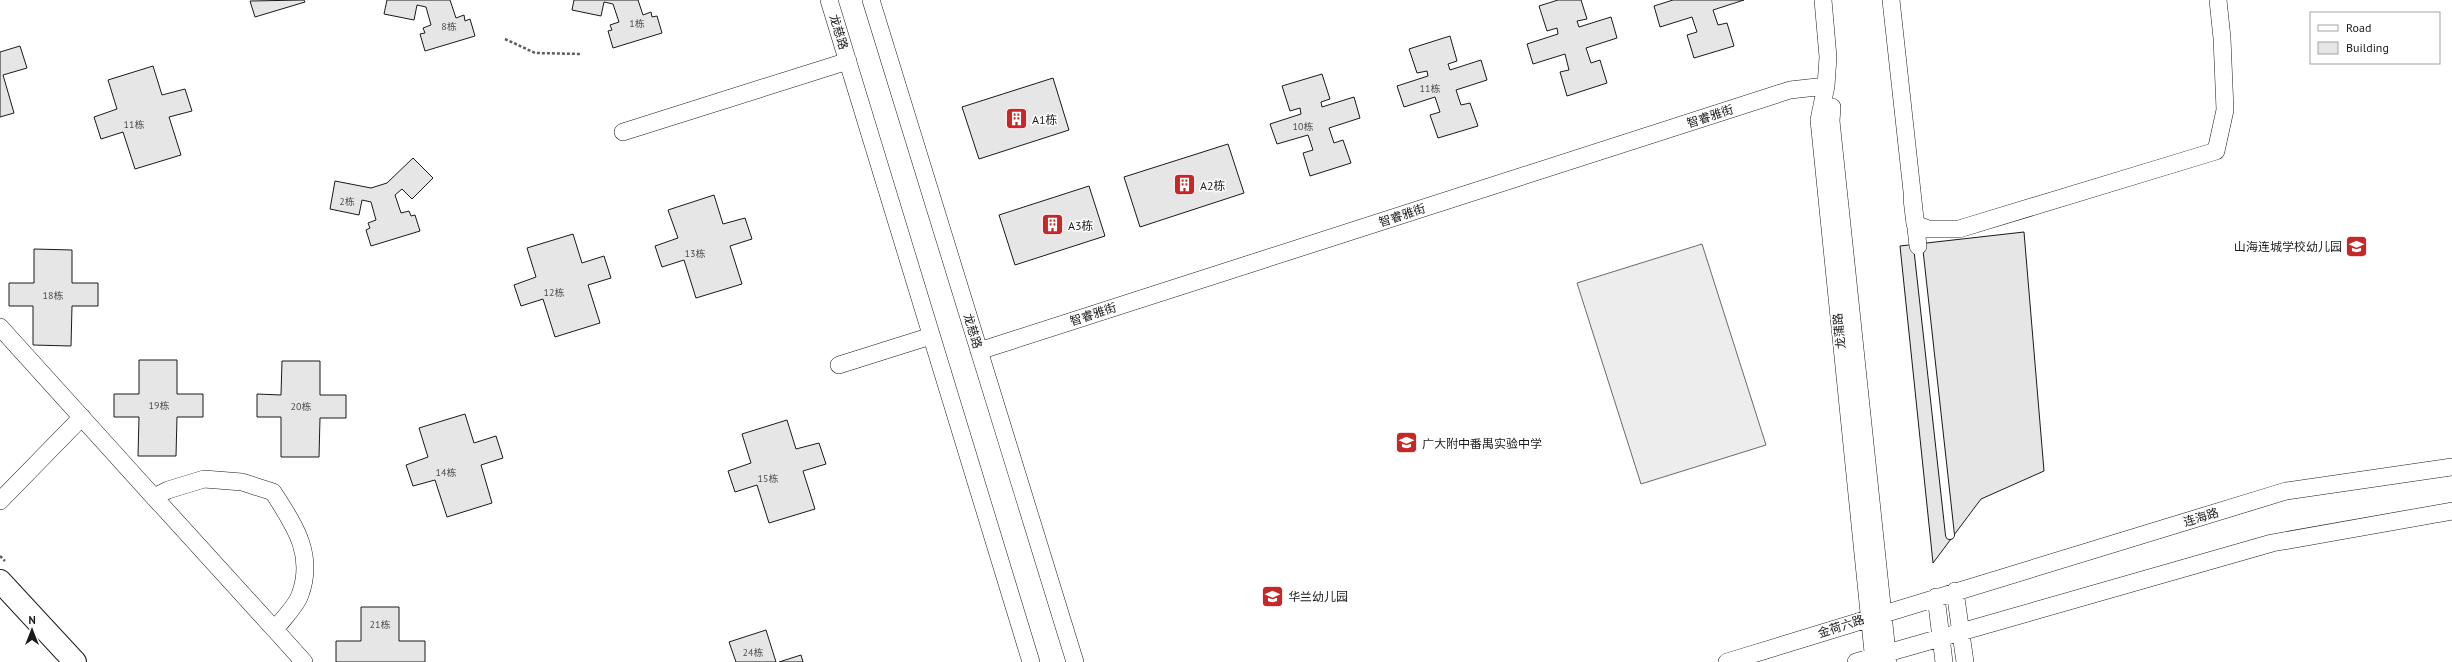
<svg xmlns="http://www.w3.org/2000/svg" width="2452" height="662" viewBox="0 0 2452 662" font-family="'PT Sans','Noto Sans SC',sans-serif">
<rect width="100%" height="100%" fill="#fff"/>
<path fill="#ededed" stroke="#6a6a6a" d="M1702,244L1766,445L1641,484L1577,283Z"/>
<path fill="#e6e6e6" stroke="#1a1a1a" d="M304,0L305,2L255,17L250,1Z
M387,0H450L456,18L464,15L465,21L470,19L475,36L425,51L420,34L425,33L423,28L431,25L426,7L417,5L414,20L384,14Z
M574,0H638L643,15L651,12L652,17L657,16L662,33L613,48L608,31L612,30L610,25L619,22L613,4L604,2L601,16L572,10Z
M1558,0H1581L1587,19L1577,21L1579,27L1611,17L1617,38L1586,48L1591,63L1600,60L1607,83L1567,96L1560,72L1569,70L1565,54L1533,64L1527,44L1558,34L1557,28L1547,31L1539,6Z
M1673,0H1744L1713,10L1718,25L1727,23L1734,46L1694,58L1687,35L1697,32L1692,17L1660,27L1654,6Z
M1450,36L1457,61L1448,64L1450,70L1481,60L1487,80L1456,90L1461,105L1470,103L1478,126L1438,138L1430,115L1440,112L1435,97L1404,107L1397,86L1428,76L1427,71L1417,73L1409,49Z
M20,46L27,68L3,75L14,113L0,117V52Z
M153,66L162,95L185,89L192,111L169,117L181,155L135,169L123,132L101,139L94,117L117,109L108,80Z
M1322,74L1330,99L1321,102L1322,107L1354,97L1360,118L1329,128L1334,143L1343,140L1351,163L1310,176L1303,153L1313,150L1308,135L1277,144L1270,124L1301,114L1300,108L1290,111L1282,86Z
M1053,78L1069,130L979,159L962,107Z
M1228,144L1244,193L1140,227L1124,177Z
M413,158L433,178L412,199L402,189L395,195L401,213L409,211L411,216L415,215L420,231L371,246L366,230L370,228L368,223L376,220L371,202L362,200L359,215L330,209L335,181L371,188L387,183Z
M1089,186L1105,236L1015,265L999,215Z
M714,195L723,224L745,218L752,239L730,246L742,284L696,298L684,260L662,267L655,246L678,238L668,210Z
M2024,232L2044,471L1981,499L1933,563L1900,246Z
M573,234L582,263L604,256L611,278L588,285L600,323L555,337L543,299L521,306L514,285L536,277L527,248Z
M34,249L72,250V283H98V306H72L71,346L33,345V306H9V283H34Z
M139,360H177V394H203V417H177L176,456H138L139,417H114V394H139Z
M282,361H320V395H346V418H320L319,457H281V417H257V394L281,395Z
M465,414L474,443L496,436L503,458L481,465L492,503L447,517L435,480L413,486L406,465L428,457L419,428Z
M787,420L796,449L819,443L826,464L803,471L815,509L769,523L757,485L735,492L728,471L751,463L742,434Z
M361,607H399V641H425V662H336V641H361Z
M766,630L776,662H736L729,642Z
M801,655L803,662H779Z"/>
<g fill="none" stroke-linecap="round" stroke-linejoin="round">
<defs>
<path id="service" d="M1918,246L1950,535"/>
<path id="minor" d="M829,0L1031,662
M871,0L1075,662
M1823,0L1828,57L1826,86L1819,120L1874,662
M1891,0L1918,246
M1832,107L1831,121L1888,662
M623,132L848,61
M1912,199L1915,224L1928,229H1959L2216,151L2225,110L2222,38L2218,0
M0,327L161,505
M979,351L1790,90L1826,86
M839,365L931,336
M204,479L242,482L273,492C294,525 315,554 300,595C296,607 282,619 275,630L154,497L168,490Z
M0,501L82,417
M1955,591L1965,662
M1936,597L1944,662
M268,622L304,662
M1727,662L2286,491L2452,467
M1856,662L2272,543L2452,511"/>
<path id="secondary" d="M0,581L75,662"/>
</defs>
<use href="#service" stroke="#1a1a1a" stroke-width="10"/>
<use href="#minor" stroke="#1a1a1a" stroke-width="18"/>
<use href="#secondary" stroke="#1a1a1a" stroke-width="24"/>
<path stroke="#5f5f5f" stroke-width="2.5" stroke-dasharray="3 2" stroke-linecap="butt" d="M505,39L535,53L582,54
M0,556L5,561"/>
<use href="#service" stroke="#fff" stroke-width="8"/>
<use href="#minor" stroke="#fff" stroke-width="17"/>
<use href="#secondary" stroke="#fff" stroke-width="22"/>
</g>
<defs>
<symbol id="building-square" viewBox="-11 -11 22 22"><rect x="-9" y="-9" width="18" height="18" rx="4" fill="#c62828" stroke="#fff"/><path d="M-4-6H4V6H1V3H-1V6H-4ZM-2.5-4.3h1.7v1.8h-1.7ZM.8-4.3h1.7v1.8H.8ZM-2.5-1h1.7V.8h-1.7ZM.8-1h1.7V.8H.8Z" fill="#fff"/></symbol>
<symbol id="school-square" viewBox="-11 -11 22 22"><rect x="-9" y="-9" width="18" height="18" rx="4" fill="#c62828" stroke="#fff"/><path d="M0-5L7-2L0 1L-7-2ZM-4 1L0 2.5L4 1V4Q0 6-4 4Z" fill="#fff"/></symbol>
</defs>
<g fill-rule="evenodd">
<use href="#building-square" x="1004" y="106" width="25" height="25"/>
<use href="#building-square" x="1172" y="172" width="25" height="25"/>
<use href="#building-square" x="1040" y="212" width="25" height="25"/>
<use href="#school-square" x="2344" y="234" width="25" height="25"/>
<use href="#school-square" x="1394" y="430" width="25" height="25"/>
<use href="#school-square" x="1260" y="584" width="25" height="25"/>
</g>
<g text-anchor="middle" dominant-baseline="central" stroke-width="3" stroke-linejoin="round" paint-order="stroke">
<g font-size="10" fill="#4d4d4d">
<text x="637" y="23">1栋</text>
<text x="449" y="26">8栋</text>
<text x="1430" y="88">11栋</text>
<text x="134" y="124">11栋</text>
<text x="1303" y="126">10栋</text>
<text x="347" y="201">2栋</text>
<text x="695" y="253">13栋</text>
<text x="554" y="292">12栋</text>
<text x="53" y="295">18栋</text>
<text x="159" y="405">19栋</text>
<text x="301" y="406">20栋</text>
<text x="446" y="472">14栋</text>
<text x="768" y="478">15栋</text>
<text x="380" y="624">21栋</text>
<text x="753" y="652">24栋</text>
</g>
<g font-size="12" fill="#1a1a1a" stroke="#fff">
<text transform="translate(839 32) rotate(73)">龙慈路</text>
<text transform="translate(1710 116) rotate(-18)">智睿雅街</text>
<text transform="translate(1402 215) rotate(-18)">智睿雅街</text>
<text transform="translate(1093 314) rotate(-18)">智睿雅街</text>
<text transform="translate(973 331) rotate(73)">龙慈路</text>
<text transform="translate(1839 331) rotate(-96)">龙蒲路</text>
<text transform="translate(2201 517) rotate(-17)">连海路</text>
<text transform="translate(1841 626) rotate(-18)">金荷六路</text>
</g>
<g font-size="12" fill="#1a1a1a" stroke="#fff" text-anchor="start">
<text x="1032" y="119">A1栋</text>
<text x="1200" y="185">A2栋</text>
<text x="1068" y="225">A3栋</text>
<text x="2342" y="246" text-anchor="end">山海连城学校幼儿园</text>
<text x="1422" y="443">广大附中番禺实验中学</text>
<text x="1288" y="596">华兰幼儿园</text>
</g>
</g>
<rect x="2310" y="12" width="130" height="52" fill="#ffffff" stroke="#a3a3a3"/>
<rect x="2318" y="25" width="20" height="6" fill="#ffffff" stroke="#a3a3a3"/>
<text x="2346" y="32" font-size="12" fill="#1a1a1a">Road</text>
<rect x="2318" y="42" width="20" height="12" fill="#e6e6e6" stroke="#a3a3a3"/>
<text x="2346" y="52" font-size="12" fill="#1a1a1a">Building</text>
<g transform="translate(32 630)" stroke="#ffffff" stroke-width="3" paint-order="stroke">
<path d="M0-3L7 15L0 10L-7 15Z" fill="#1a1a1a"/>
<text y="-6" font-size="11" font-weight="bold" text-anchor="middle" fill="#1a1a1a">N</text>
</g>
</svg>
